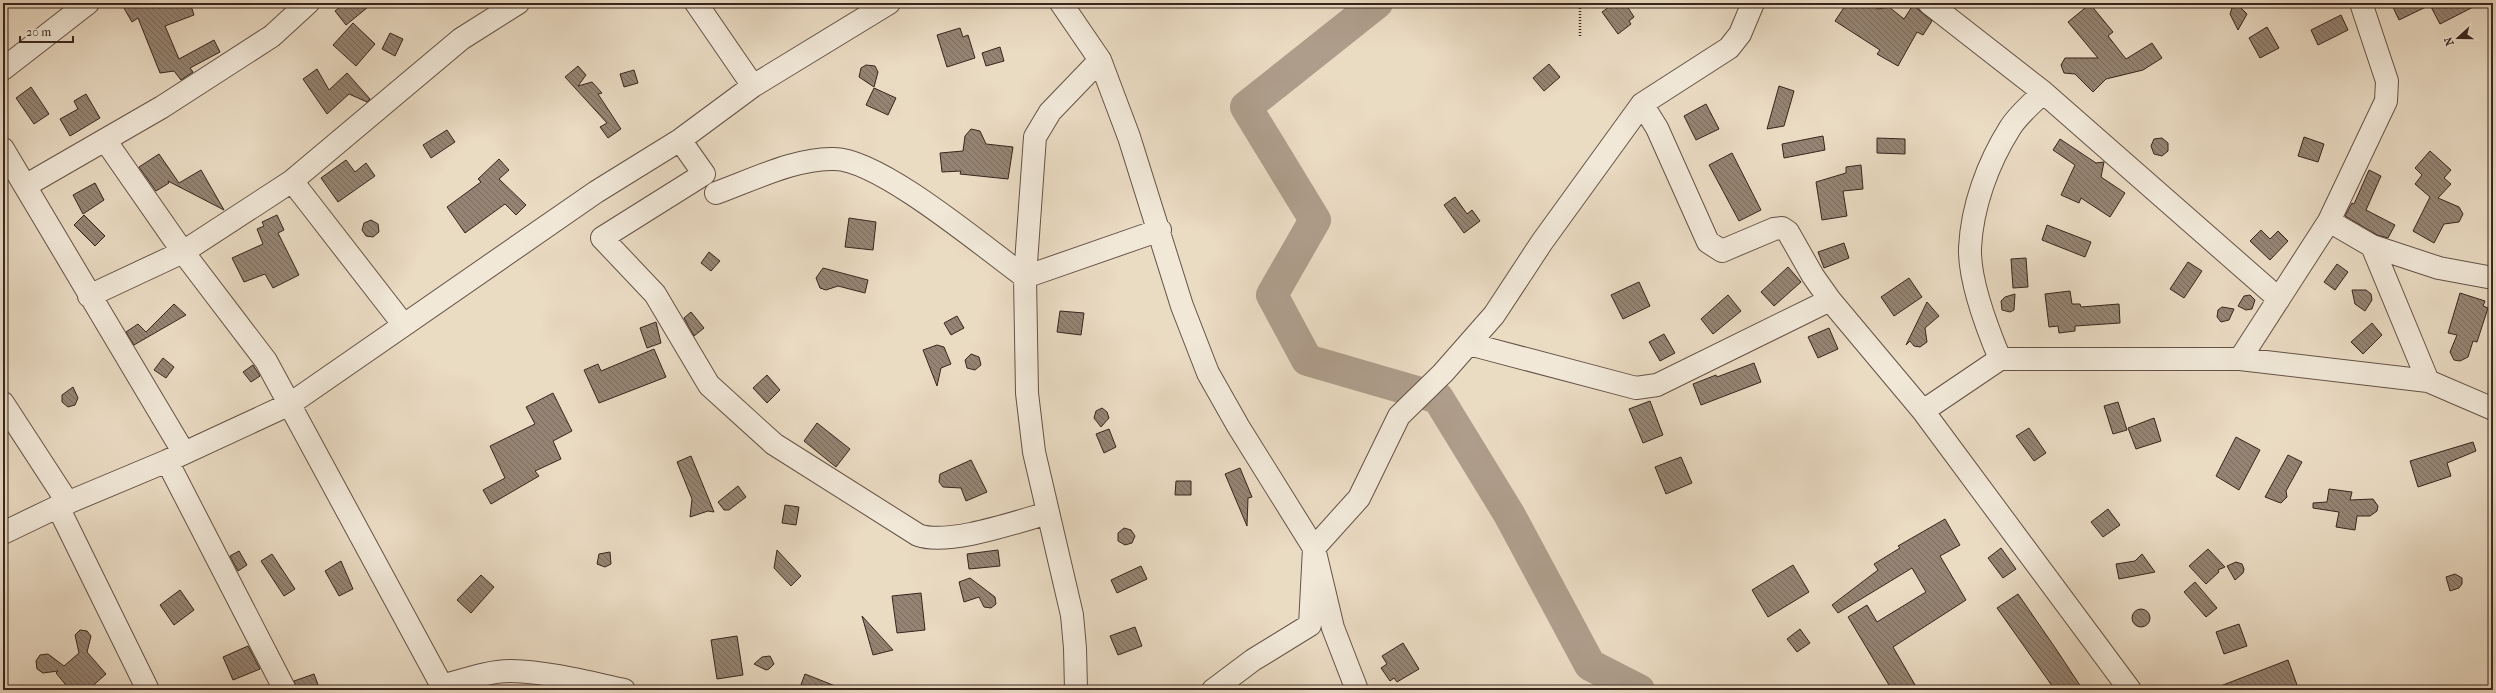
<svg xmlns="http://www.w3.org/2000/svg" width="2496" height="693" viewBox="0 0 2496 693" font-family="'IM FELL French Canon',serif">
<defs>
<pattern id="building-back-hatch" width="6" height="6" patternUnits="userSpaceOnUse"><rect width="6" height="6" fill="#958473"/><path d="M-1 5l2 2M0 0l6 6M5-1l2 2" fill="none" stroke="#7b6c5e"/></pattern>
</defs>
<rect width="100%" height="100%" fill="#eadbc3"/>
<filter id="stains"><feTurbulence type="fractalNoise" baseFrequency=".005" numOctaves="4"/><feColorMatrix values="0 0 0 0 .2 0 0 0 0 .09 0 0 0 0 .02 0 0 0 .5 -.17"/></filter>
<radialGradient id="worn" r=".72"><stop offset=".6" stop-color="#630" stop-opacity="0"/><stop offset="1" stop-color="#630" stop-opacity=".3"/></radialGradient>
<g fill="none" stroke-linecap="round" stroke-linejoin="round">
<path stroke="#ae9d8b" stroke-width="32" d="M1377,3L1246,107L1315,220L1272,295L1307,360L1438,398L1509,514L1590,665L1639,690"/>
</g>
<path fill="url(#building-back-hatch)" stroke="#39251d" d="M121,3H190L194,15L165,26L179,59L214,40L220,52L190,68L193,72L181,80L174,71L160,73L138,18L132,22Z
M345,3H373L346,25L335,11Z
M1615,3H1625L1634,17L1629,21L1631,24L1618,34L1602,12Z
M1847,3H1869L1878,9L1889,7L1904,19L1913,5L1932,21L1923,35L1917,32L1898,66L1877,54L1880,50L1835,21Z
M2391,3H2481L2440,24L2430,5L2399,20Z
M2090,4L2113,32L2108,36L2126,59L2152,43L2162,58L2143,70L2106,79L2093,92L2075,74L2064,73L2061,65L2065,58H2098L2068,22Z
M2238,5L2247,14L2238,30L2230,14L2232,8Z
M2341,15L2348,30L2318,45L2311,30Z
M353,23L375,44L356,66L333,45Z
M2267,27L2279,48L2260,58L2249,38Z
M960,28L963,37L968,35L975,58L947,67L937,35Z
M390,33L403,39L395,56L382,49Z
M1000,47L1004,61L986,66L982,53Z
M1549,64L1560,77L1544,91L1533,78Z
M866,65L875,66L878,72L874,87L859,77L861,68Z
M578,66L586,75L578,86L592,82L602,93L598,94L621,129L608,138L600,127L607,123L565,77Z
M317,69L329,90L347,73L370,99L367,102L349,94L327,114L303,79Z
M634,70L638,83L624,87L620,74Z
M1779,86L1794,91L1784,126L1767,129Z
M31,87L49,114L34,124L16,98Z
M874,88L896,98L888,115L866,105Z
M86,94L100,118L70,136L60,119L78,109L74,101Z
M1706,104L1719,129L1696,140L1684,116Z
M971,129L980,131L986,144L1013,147L1008,179L960,174L961,171L942,172L940,153L963,151L965,136Z
M447,130L455,142L431,158L423,145Z
M1823,136L1825,150L1784,158L1782,144Z
M2304,137L2324,144L2318,162L2298,156Z
M1877,138L1905,139V154L1877,153Z
M2162,138L2168,143V151L2162,156L2154,154L2151,146L2154,139Z
M2060,139L2096,163L2104,162L2101,177L2125,193L2110,217L2081,198L2079,203L2061,195L2075,165L2053,150Z
M2430,151L2451,170L2444,178L2451,184L2438,198L2459,207L2463,214L2459,222L2444,224L2434,243L2413,231L2430,197L2415,184L2422,175L2415,168Z
M1732,153L1761,210L1739,221L1709,165Z
M159,154L179,183L201,170L224,210L168,181L169,183L156,191L139,167Z
M499,159L509,170L499,179L526,205L516,215L505,204L465,233L447,207L481,182L478,179Z
M346,160L355,172L366,163L375,176L338,202L321,178Z
M1861,165L1863,189L1843,191L1847,216L1822,220L1816,182L1846,173V167Z
M2369,170L2381,176L2366,210L2395,225L2388,238L2377,235L2345,216L2352,203L2354,204Z
M95,183L104,200L83,214L73,195Z
M1455,197L1467,214L1472,210L1480,221L1464,233L1444,205Z
M84,215L105,236L95,246L74,225Z
M277,215L284,230L278,233L299,275L273,288L265,274L244,282L232,258L263,244L257,229L264,226L262,222Z
M849,218L876,222L873,250L845,247Z
M371,220L378,224L379,232L373,237L366,236L362,230L364,223Z
M2047,225L2091,242L2085,257L2042,240Z
M2261,230L2270,239L2278,231L2288,241L2270,260L2250,241Z
M1844,243L1849,258L1824,268L1818,252Z
M709,252L720,261L711,271L701,263Z
M2026,258L2028,287L2013,288L2011,259Z
M2188,262L2202,271L2184,298L2170,289Z
M2337,264L2348,272L2335,290L2324,282Z
M1788,267L1801,282L1774,306L1761,292Z
M823,268L868,280L865,293L838,286L826,290L820,288L816,278Z
M1909,278L1922,297L1894,316L1881,297Z
M1639,282L1650,306L1623,319L1611,295Z
M2352,290H2366L2371,294L2372,300L2365,311L2355,304Z
M2070,291L2072,304H2080L2081,307L2119,304L2120,323L2075,326V331L2059,333L2058,326L2049,327L2045,294Z
M2460,293L2485,301L2483,306L2488,308L2477,342L2473,341L2468,357L2460,361L2454,360L2450,352L2457,335L2448,333Z
M2015,294L2014,310L2010,312L2002,310L2001,301L2005,297Z
M1728,295L1741,311L1713,334L1701,319Z
M2250,295L2255,300L2252,309L2246,310L2238,306L2244,296Z
M1927,302L1939,316L1925,328L1927,342L1920,347L1914,346L1910,341L1906,345Z
M174,304L186,315L134,345L126,332L138,324L146,332Z
M2222,307L2234,309L2229,320L2221,322L2217,317L2218,310Z
M1060,311L1084,313L1081,335L1057,332Z
M691,312L704,328L694,336L684,318Z
M957,316L964,328L951,335L944,323Z
M656,322L661,343L647,348L640,328Z
M2372,323L2382,335L2363,354L2351,342Z
M1829,328L1838,349L1818,358L1808,337Z
M1664,334L1675,353L1660,361L1649,342Z
M937,345L944,347L951,364L941,368L937,386L923,350Z
M654,349L666,377L599,403L584,370L598,364L601,371Z
M971,354L979,357L981,365L975,370L967,368L965,360Z
M163,358L174,367L166,378L154,370Z
M1754,363L1761,382L1701,405L1693,384L1716,375L1717,377Z
M253,365L260,376L251,382L243,372Z
M767,375L780,390L767,403L753,388Z
M73,387L78,398L75,405L68,407L62,402V395Z
M553,393L572,431L553,441L561,459L535,471L539,476L491,504L483,490L505,478L490,446L535,424L526,407Z
M1650,401L1663,435L1643,443L1629,409Z
M2118,402L2127,430L2113,434L2104,406Z
M1102,408L1107,412L1109,418L1101,427L1094,418L1096,411Z
M2154,418L2161,441L2136,449L2128,428Z
M817,423L850,449L836,467L804,441Z
M2029,428L2046,453L2034,461L2016,436Z
M1109,429L1116,447L1104,453L1096,434Z
M2236,437L2260,450L2239,490L2216,476Z
M2473,442L2476,451L2447,463L2451,476L2418,487L2410,461Z
M2288,455L2302,462L2286,491L2287,497L2281,503L2278,502L2265,497Z
M691,456L714,512L708,511L690,517L692,499L677,462Z
M1681,457L1692,483L1666,494L1655,467Z
M971,460L987,492L966,501L961,488L943,487L939,482L940,474Z
M1240,468L1252,497L1248,498L1247,526L1225,474Z
M1176,481H1191V495H1175Z
M738,486L746,497L729,510H724L718,502Z
M2329,489L2352,492L2350,500L2373,499L2378,506L2377,511L2370,516H2357L2355,530L2336,527L2339,512L2313,508V503L2327,502Z
M785,505L799,507L796,525L782,523Z
M2108,509L2120,525L2103,537L2091,522Z
M1945,519L1960,545L1940,556L1966,600L1893,647L1918,690H1892L1848,617L1867,605L1877,622L1926,592L1912,568L1838,613L1832,605L1878,570L1874,564L1900,548L1898,546Z
M1124,528L1131,530L1135,536L1132,543L1125,545L1118,541V533Z
M2001,548L2016,569L2003,578L1988,558Z
M2208,549L2225,567L2218,570L2219,572L2206,584L2189,566Z
M777,550L801,576L791,586L774,568Z
M998,550L1000,566L969,569L967,554Z
M239,551L247,565L238,571L230,556Z
M610,552L611,564L605,567L597,564L599,554Z
M272,554L295,589L284,596L261,561Z
M2142,554L2155,572L2119,579L2116,564L2135,561Z
M341,561L353,589L339,596L325,571Z
M2236,562L2242,564L2244,569L2243,573L2235,580L2227,566Z
M1793,565L1809,592L1768,617L1752,590Z
M1141,566L1147,579L1117,593L1111,580Z
M2455,574L2462,578V584L2459,588L2450,591L2446,577Z
M481,575L494,587L471,613L457,600Z
M970,578L995,597L996,604L991,608L984,607L979,597L964,602L959,582Z
M2195,582L2217,608L2206,617L2184,592Z
M180,590L194,610L174,625L160,605Z
M921,593L925,630L897,633L892,596Z
M2018,594L2056,649L2083,690H2055L1997,608Z
M2132 618a9 9 0 1 1 18 0a9 9 0 1 1-18 0Z
M862,616L893,650L873,655Z
M2239,624L2247,646L2224,654L2216,632Z
M1135,627L1142,646L1118,655L1110,636Z
M1800,629L1810,643L1797,652L1787,639Z
M80,630L87,631L91,636L87,652L106,674L88,690H70L56,673L58,671L43,673L37,669L36,661L40,655L48,654L64,666L79,653L75,635Z
M737,636L743,675L717,679L711,640Z
M1403,643L1419,669L1397,682L1394,678L1390,681L1381,668L1387,664L1382,656Z
M248,646L260,669L233,680L223,657Z
M770,656L774,664L769,669L766,670L754,664L762,657Z
M2288,660L2297,685L2284,690H2210Z
M314,674L320,690H297L294,681Z
M805,674L843,689V690H799Z"/>
<g fill="none" stroke-linecap="round" stroke-linejoin="round">
<defs>
<path id="minor" d="M696,3L753,86
M1061,3L1100,60L1129,137L1182,306L1208,373L1238,426L1314,548L1333,628L1357,690
M1929,3L2043,92C2033,103 2018,115 2010,128C1988,163 1972,206 1970,248C1969,280 1987,328 2000,359H2240L2428,381L2372,246
M3,69L88,3
M2043,92L2279,299
M1642,104L1657,128L1708,242L1722,251L1774,229L1782,228L1788,232L1813,276L1830,300L1923,411
M105,140L183,252L266,361L442,686C464,680 488,671 511,671C549,672 587,682 624,690
M680,140L704,174L602,238L655,294L709,385L774,444L918,535C948,546 1016,522 1048,513
M3,149L184,453
M292,181L403,324
M25,186L162,107L272,36L308,3
M716,193C752,180 798,157 835,159C881,160 985,248 1025,277L1160,230
M2329,221L2386,101L2387,81L2361,3
M89,296L183,252L292,181L461,39L518,3
M1469,344L1636,388L1657,385L1830,300
M2000,359L1923,411L2130,690
M2240,359L2329,221L2372,246L2439,268L2493,278
M2428,381L2493,409
M3,403L68,503
M167,461L285,690
M58,507L148,690
M3,533L55,508L167,461L290,404L596,192L680,140L753,86L889,3
M1076,690L1075,648L1072,615L1034,452L1027,393L1025,277L1035,137L1050,112L1100,60
M1213,690L1253,660L1310,625L1314,548L1359,498L1399,416L1443,373L1494,315L1542,242L1642,104L1729,48L1740,34L1753,3"/>
</defs>
<use href="#minor" stroke="#655246" stroke-width="24"/>
<path stroke="#39251d" stroke-width="2.5" stroke-dasharray="1 2" stroke-linecap="butt" d="M1580,36V3"/>
<use href="#minor" stroke="#f1e8d8" stroke-width="22"/>
</g>
<rect width="2496" height="693" fill="none" stroke="#eadbc3" stroke-width="16"/>
<rect x="4" y="4" width="2488" height="685" fill="none" stroke="#39251d" stroke-width="2"/>
<rect x="8" y="8" width="2480" height="677" fill="none" stroke="#39251d"/>
<g transform="translate(2458 38) rotate(249)" stroke="#f1e8d8" stroke-width="3" paint-order="stroke">
<path d="M0-3L7 15L0 10L-7 15Z" fill="#39251d"/>
<text y="-6" font-size="11" font-weight="bold" text-anchor="middle" fill="#39251d">N</text>
</g>
<path d="M20 36v6h53v-6" fill="none" stroke="#39251d" stroke-width="2"/>
<text x="26" y="36" font-size="12" fill="#39251d" stroke="#f1e8d8" stroke-width="3" paint-order="stroke">20 m</text>
<rect width="100%" height="100%" filter="url(#stains)"/>
<rect width="100%" height="100%" fill="url(#worn)"/>
</svg>
